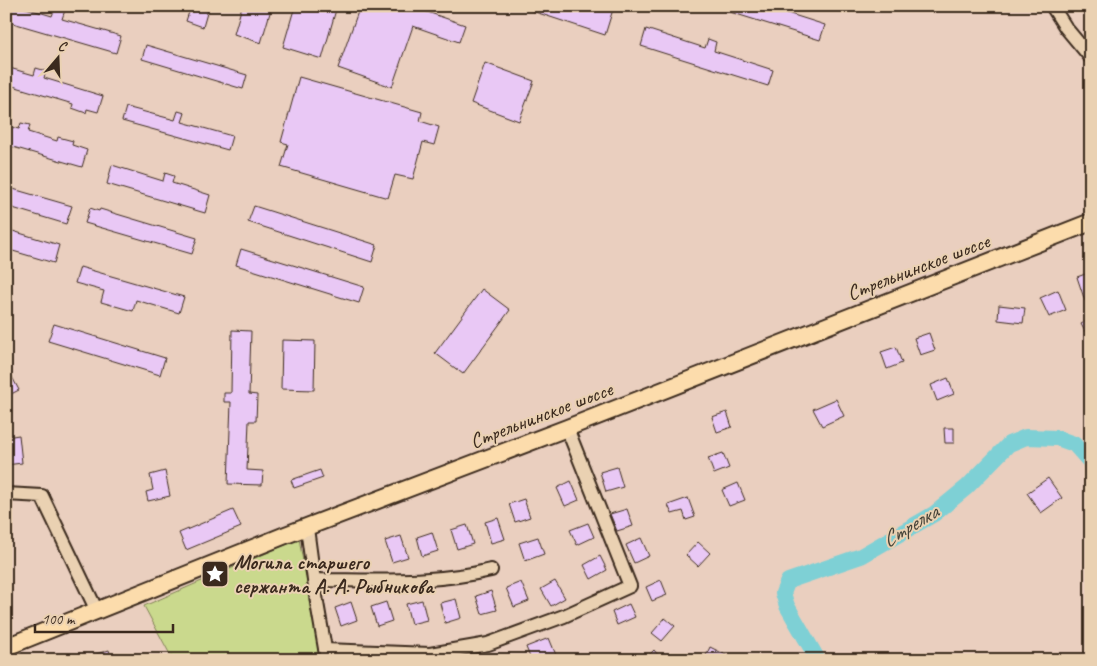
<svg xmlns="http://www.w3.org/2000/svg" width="1097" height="666" viewBox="0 0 1097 666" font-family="Caveat,sans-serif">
<rect width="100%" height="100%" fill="#eacfbf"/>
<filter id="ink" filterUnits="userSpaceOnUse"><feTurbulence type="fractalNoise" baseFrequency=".02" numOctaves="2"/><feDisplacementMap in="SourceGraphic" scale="10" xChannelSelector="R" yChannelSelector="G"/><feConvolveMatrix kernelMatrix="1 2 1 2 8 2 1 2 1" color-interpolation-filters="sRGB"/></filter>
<g filter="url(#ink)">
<path fill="#cad98d" stroke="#828256" d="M299,539L321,660H173L144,606Z"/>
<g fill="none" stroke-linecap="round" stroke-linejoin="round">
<path stroke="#7ed0d5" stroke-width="16" d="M818,660L787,606L783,593L788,581L861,556L934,514L967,487L1009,444L1026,437L1057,438L1074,444L1091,463"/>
</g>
<path fill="#e9c8f5" stroke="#3b2a1e" d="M6,6H19L52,16L55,8L65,10L62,19L121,36L116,53L6,21Z
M191,6H209L203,27L186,21Z
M242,6H272L261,43L234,34Z
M295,6H337L322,59L283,47Z
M360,6H410L465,25L459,42L413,26L392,87L338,68Z
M523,6H572L582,10L583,6H614L605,35L523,8Z
M718,6H765L825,25L820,40L717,8Z
M646,29L705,48L708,39L716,42L714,51L773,70L768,86L641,46Z
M146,45L247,75L243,89L142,59Z
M485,63L534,81L519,121L471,103Z
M6,67L34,75L36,68L46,71L44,78L103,96L98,112L87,109L86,113L72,108L73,104L6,84Z
M299,77L422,112L420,121L439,127L434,145L423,142L413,179L395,175L388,198L281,167L288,144L281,142Z
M126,107L175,120L178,111L185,113L182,122L232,136L228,150L122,121Z
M21,123L30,125L28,132L57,141L58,137L73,141L72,145L87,150L82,167L6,145V126L19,129Z
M112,165L163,181L165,173L174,176L172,183L210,195L205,213L107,184Z
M6,187L72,206L66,224L6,206Z
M254,206L377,245L372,262L248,222Z
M90,208L99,211L100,209L197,238L192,254L85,223Z
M6,229L59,245L54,263L6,249Z
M241,249L364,287L359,303L236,265Z
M80,267L184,297L179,313L136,300L133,311L101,302L104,291L75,283Z
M1091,272V299L1085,301L1077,277Z
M482,289L510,310L463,374L435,353Z
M1058,290L1066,310L1049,317L1040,298Z
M999,305L1025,308L1023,323L998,320Z
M1088,320L1091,325V343L1081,324Z
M54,324L165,358L160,375L48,341Z
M232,330L251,331L249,394L257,395L256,421H249L247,470L263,471L262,485L228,484L231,402H224V393H231Z
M929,333L935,350L920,355L914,338Z
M282,340L315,341L314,390L281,389Z
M896,347L902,363L887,369L881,352Z
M6,366L19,390L11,394L6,385Z
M948,378L954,394L937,401L931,385Z
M836,399L844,416L822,426L813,409Z
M727,412L732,427L717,432L712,417Z
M944,428H954V443H945Z
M19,435L22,463L6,465V437Z
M723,453L729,468L714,474L708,458Z
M617,467L623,487L606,492L600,472Z
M320,470L323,478L294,488L291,480Z
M165,471L170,496L148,501L146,492L153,490L150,475Z
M1048,478L1062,498L1041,513L1027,493Z
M571,481L579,500L565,506L557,488Z
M738,483L745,500L729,506L722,490Z
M688,498L695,517L686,520L683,511L672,514L668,505Z
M524,499L530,517L515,522L509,504Z
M627,509L633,526L617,531L610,514Z
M233,510L241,527L186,550L179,533Z
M498,518L505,539L491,543L485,522Z
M588,523L594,537L577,545L570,530Z
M467,525L473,544L457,549L451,530Z
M432,532L438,551L422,556L417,537Z
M401,536L408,557L392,562L385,541Z
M538,537L544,554L525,561L519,543Z
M641,538L649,556L634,563L626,545Z
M698,542L710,553L698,566L686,555Z
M600,556L607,570L591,579L584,565Z
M661,580L667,595L652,601L646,587Z
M555,581L565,598L551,606L541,589Z
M521,582L529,601L514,607L506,588Z
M491,591L497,610L482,614L476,596Z
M456,599L461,618L445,623L440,603Z
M422,600L427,620L411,624L406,604Z
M351,602L357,620L341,626L335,608Z
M386,602L392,621L377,626L371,607Z
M629,604L635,617L617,625L612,612Z
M665,618L675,626L662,641L652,633Z
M549,638L556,655L544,660H531L526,647Z
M710,647L736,660H704Z
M109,650L112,660H84V658Z
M654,650L662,660H644Z"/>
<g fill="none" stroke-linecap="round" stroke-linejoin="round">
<defs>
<path id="minor" d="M1052,6L1066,28L1091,58
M6,494L42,496L97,611
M307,528L317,603L327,660
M314,580C373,580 433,584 491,570
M325,650L430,654L488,644L564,616L630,586L567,428"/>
<path id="major" d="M6,647L283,536L567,428L1091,222"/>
</defs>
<use href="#minor" stroke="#3b2a1e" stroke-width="16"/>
<use href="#major" stroke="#3b2a1e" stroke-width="20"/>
<use href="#minor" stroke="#ead1b2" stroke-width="12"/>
<use href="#major" stroke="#fcdcac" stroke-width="16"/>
</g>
</g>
<defs>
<symbol id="sight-square" viewBox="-11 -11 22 22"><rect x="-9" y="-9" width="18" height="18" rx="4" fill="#3b2a1e" stroke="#ead1b2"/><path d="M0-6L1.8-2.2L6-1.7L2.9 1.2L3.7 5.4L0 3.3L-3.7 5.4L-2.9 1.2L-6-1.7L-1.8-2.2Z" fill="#fff"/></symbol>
</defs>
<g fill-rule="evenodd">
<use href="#sight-square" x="199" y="558" width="32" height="32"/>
</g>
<g text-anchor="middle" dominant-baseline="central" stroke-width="4" stroke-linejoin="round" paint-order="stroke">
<g font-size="21" fill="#3b2a1e" stroke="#ead1b2">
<text transform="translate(918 267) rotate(-21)">Стрельнинское шоссе</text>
<text transform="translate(541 415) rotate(-21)">Стрельнинское шоссе</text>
</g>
<g font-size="21" font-weight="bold" fill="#3b2a1e" stroke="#ead1b2" text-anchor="start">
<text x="234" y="562">Могила старшего<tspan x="234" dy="24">сержанта А. А. Рыбникова</tspan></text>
</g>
<g font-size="22" font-style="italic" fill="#454339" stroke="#ead1b2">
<text transform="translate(910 526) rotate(-31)">Стрелка</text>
</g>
</g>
<rect width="1097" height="666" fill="none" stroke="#ead1b2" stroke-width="25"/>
<rect x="12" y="12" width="1072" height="641" fill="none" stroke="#3b2a1e" stroke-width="2" filter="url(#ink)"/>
<g transform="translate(58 58) rotate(19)" stroke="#ead1b2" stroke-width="4" paint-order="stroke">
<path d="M0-4L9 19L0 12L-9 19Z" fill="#3b2a1e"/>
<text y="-8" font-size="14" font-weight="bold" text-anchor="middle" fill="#3b2a1e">С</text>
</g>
<path d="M35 624v8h138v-8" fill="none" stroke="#3b2a1e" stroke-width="2.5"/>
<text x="42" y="624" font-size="15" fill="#3b2a1e" stroke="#ead1b2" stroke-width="4" paint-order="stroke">100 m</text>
</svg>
